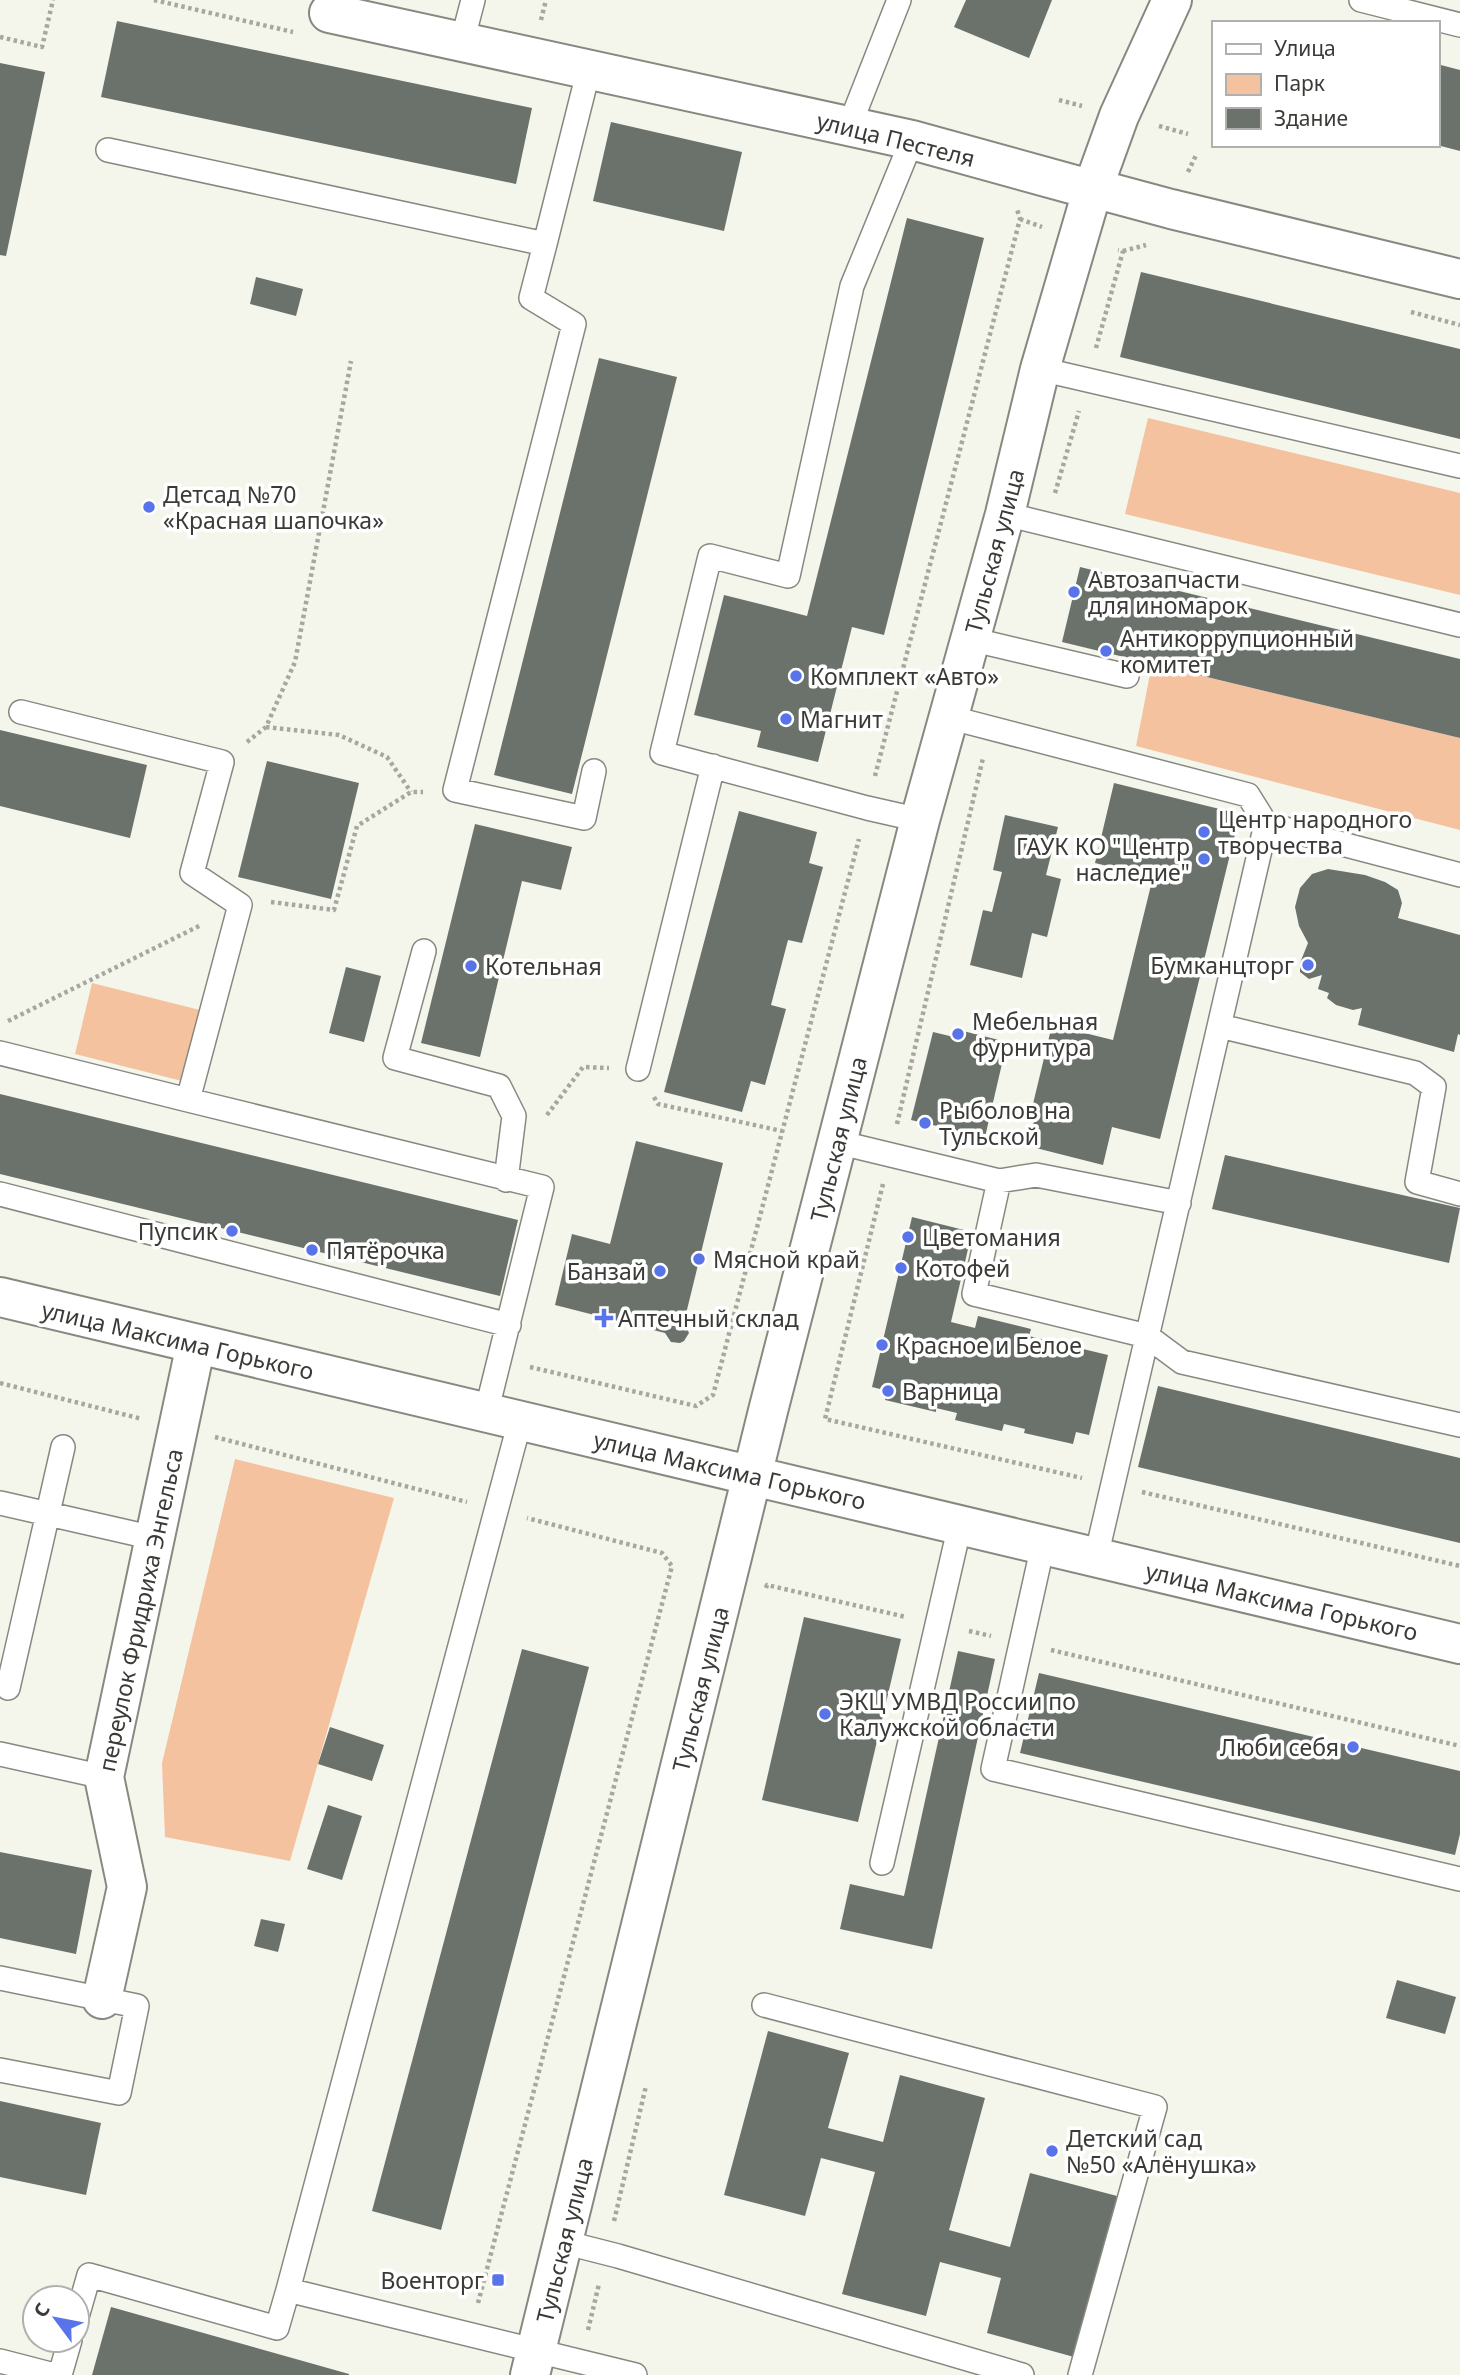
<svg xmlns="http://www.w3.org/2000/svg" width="1460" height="2375" viewBox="0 0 1460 2375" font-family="'Noto Sans',sans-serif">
<rect width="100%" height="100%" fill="#f4f6ec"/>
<path fill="#f5c2a0" d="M1148,418L1460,493V595L1125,514Z
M1152,664L1460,738V830L1136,746Z
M92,983L200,1010L182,1081L75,1054Z
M235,1459L394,1498L290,1861L165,1837L162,1763Z"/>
<path fill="#6b726c" d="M966,0H1052L1029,58L954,27Z
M117,21L532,108L516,184L101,97Z
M0,63L45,72L6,256L0,255Z
M1437,64L1460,70V151L1437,145Z
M611,122L742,152L724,231L593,201Z
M907,218L984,238L884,635L852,627L818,762L757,747L761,731L694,715L724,595L807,616Z
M1141,272L1460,349V439L1120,357Z
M256,277L303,289L296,316L250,304Z
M599,358L677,377L572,794L494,775Z
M1080,567L1460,659V738L1062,642Z
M0,730L147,765L130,838L0,806Z
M267,761L359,783L331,899L238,877Z
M1114,783L1240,814L1160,1139L1112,1127L1103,1165L1028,1146L1037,1109L1032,1108L1052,1025L1113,1040L1153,877L1095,863Z
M739,811L817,832L809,863L823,867L802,943L788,940L771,1005L786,1009L765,1085L751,1081L742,1112L664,1092Z
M1005,815L1058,827L1046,875L1061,879L1047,937L1032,933L1022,978L970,965L983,910L992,912L1002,872L993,870Z
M475,824L572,847L561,890L522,881L480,1057L421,1043Z
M1328,869L1365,875L1385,882L1398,890L1402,903L1398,918L1460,935V1035L1458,1034L1454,1052L1358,1025L1362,1008L1353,1010L1336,1005L1327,998L1329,993L1318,989L1322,975L1309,979L1300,972V963L1308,943L1299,926L1295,907L1300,888L1312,874Z
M346,967L381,976L364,1042L329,1033Z
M959,1030L1007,1042L985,1137L911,1120L933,1032L958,1038Z
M0,1094L518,1220L500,1296L0,1174Z
M636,1141L723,1163L684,1322L689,1333L684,1341L680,1343L671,1342L665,1333L555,1305L572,1234L610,1244Z
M1225,1155L1460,1208L1449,1263L1212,1209Z
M912,1217L972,1232L951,1322L975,1328L978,1316L1031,1329L1029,1336L1108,1355L1089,1435L1076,1432L1073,1444L1024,1433L1025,1429L1004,1424L1002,1431L955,1420L957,1413L936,1408V1412L885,1400L888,1391L872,1387Z
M1158,1386L1460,1458V1543L1138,1467Z
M804,1617L901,1639L858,1822L762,1800Z
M522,1649L589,1667L441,2230L372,2211Z
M958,1651L995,1659L932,1949L840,1929L850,1884L904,1896Z
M1039,1673L1460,1771V1834L1455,1855L1020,1753Z
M330,1727L384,1745L372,1781L318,1764Z
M328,1805L362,1816L342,1880L307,1869Z
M0,1852L92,1870L76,1954L0,1938Z
M261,1919L285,1924L278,1952L254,1946Z
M1397,1980L1456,1997L1445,2034L1386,2018Z
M768,2031L849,2053L828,2128L883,2142L900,2075L985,2098L949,2230L1010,2247L1030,2173L1117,2196L1074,2357L987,2333L1001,2278L940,2262L926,2316L842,2294L875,2172L821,2158L805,2216L724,2195Z
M0,2101L101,2123L86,2195L0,2177Z
M111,2307L349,2374V2375H92Z"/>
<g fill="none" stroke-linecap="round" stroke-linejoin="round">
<defs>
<path id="lane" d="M1361,0L1460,25
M462,42L473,0
M849,127L899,0
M912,140L852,286L788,576L710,556L662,753L867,808L920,820
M108,150L545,244L589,69
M545,244L531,298L574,324L455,790L584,818L594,771
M1040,369L1460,466
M1005,514L1460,625
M970,639L1127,676
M948,717L1248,795L1266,824
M424,951L395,1058L499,1086L514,1116L506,1180
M1220,1026L1415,1073L1434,1087L1417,1182L1460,1194
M0,1053L188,1100L240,905L192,873L222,762L21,712
M638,1069L713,766
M188,1100L542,1187L486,1413
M837,1142L999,1181L974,1294L1147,1336L1182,1362L1460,1425
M999,1181L1036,1175L1179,1203
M0,1194L509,1325
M520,1421L288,2290L635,2375
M0,1503L154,1538
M1043,1545L993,1769L1460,1879
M1096,1557L1266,824L1460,875
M8,1688L63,1447
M0,1754L104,1777
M882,1863L960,1525
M0,1978L137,2006L119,2093L0,2070
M764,2005L1155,2107L1080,2375
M563,2242L618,2256L1022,2375
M77,2317L89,2275L277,2328L288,2290
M0,2361L54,2375
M60,2375L70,2340"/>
<path id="street" d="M329,13L912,140L1075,185L1093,188
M102,1999L127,1887L104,1777L196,1344"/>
<path id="secondary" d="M1093,188L1171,209L1460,279
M0,1297L1460,1644
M530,2375L769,1407L920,820L1005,514L1040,369L1093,188L1119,116L1172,0"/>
</defs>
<use href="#lane" stroke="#878980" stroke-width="26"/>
<use href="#street" stroke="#878980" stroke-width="42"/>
<use href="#secondary" stroke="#878980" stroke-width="42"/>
<path stroke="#a6a7a0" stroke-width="4.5" stroke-dasharray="3.5 3.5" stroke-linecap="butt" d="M154,0L293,32
M541,20L546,0
M0,37L42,47L53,0
M1059,100L1082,106
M1159,126L1188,134
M1188,172L1197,153
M1020,219L1042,227
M1123,251L1146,245
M1411,312L1460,325
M1096,348L1123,251L1118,250
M1055,493L1079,411
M266,727L339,735L387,757L411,792
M247,742L266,727L295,662L351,361
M875,776L1020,219L1017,209
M271,902L334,910L357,826L411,792H423
M8,1021L201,925
M654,1097L658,1104L782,1131
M547,1115L583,1067L609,1068
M897,1124L983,758
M883,1184L825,1419L1082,1478
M530,1367L696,1406L713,1395L859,839
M0,1383L142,1419
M215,1437L467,1502
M1142,1492L1460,1566
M766,1588L767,1585L906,1617
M969,1631L991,1636
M1051,1650L1460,1746
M614,2221L646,2086
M478,2303L672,1566L662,1553L527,1518
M588,2330L599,2284"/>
<use href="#lane" stroke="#fff" stroke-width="23"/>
<use href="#street" stroke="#fff" stroke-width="38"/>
<use href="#secondary" stroke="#fff" stroke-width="38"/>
</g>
<g fill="#5973e9" stroke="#fff" stroke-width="2.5">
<circle cx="149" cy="507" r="7"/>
<circle cx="1074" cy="592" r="7"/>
<circle cx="1106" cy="651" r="7"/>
<circle cx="796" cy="676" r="7"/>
<circle cx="786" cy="719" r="7"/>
<circle cx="1204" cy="832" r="7"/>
<circle cx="1204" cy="859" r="7"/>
<circle cx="1308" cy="965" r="7"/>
<circle cx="471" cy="966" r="7"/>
<circle cx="958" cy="1034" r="7"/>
<circle cx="925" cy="1123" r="7"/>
<circle cx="232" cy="1231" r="7"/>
<circle cx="908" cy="1237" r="7"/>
<circle cx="312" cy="1250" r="7"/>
<circle cx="699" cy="1259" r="7"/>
<circle cx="901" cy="1268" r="7"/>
<circle cx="660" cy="1271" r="7"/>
<path d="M600.5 1307.5h7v7h7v7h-7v7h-7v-7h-7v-7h7z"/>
<circle cx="882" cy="1345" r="7"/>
<circle cx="888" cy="1391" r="7"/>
<circle cx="825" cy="1714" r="7"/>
<circle cx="1353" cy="1747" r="7"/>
<circle cx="1052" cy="2151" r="7"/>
<rect x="491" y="2273" width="14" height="14" rx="3.5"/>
</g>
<g text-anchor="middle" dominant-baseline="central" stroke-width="7" stroke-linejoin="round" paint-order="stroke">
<g font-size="23" fill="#3a3b37" stroke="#fff">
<text transform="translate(896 139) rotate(14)">улица Пестеля</text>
<text transform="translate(994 551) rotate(-75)">Тульская улица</text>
<text transform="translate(838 1139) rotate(-76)">Тульская улица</text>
<text transform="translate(178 1340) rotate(13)">улица Максима Горького</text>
<text transform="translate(730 1470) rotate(13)">улица Максима Горького</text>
<text transform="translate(1282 1601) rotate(13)">улица Максима Горького</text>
<text transform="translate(140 1610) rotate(-78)">переулок Фридриха Энгельса</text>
<text transform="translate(700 1689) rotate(-76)">Тульская улица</text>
<text transform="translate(564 2240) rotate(-76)">Тульская улица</text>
</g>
<g font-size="23" fill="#3a3b37" stroke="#fff" text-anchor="start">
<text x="163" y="494">Детсад №70<tspan x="163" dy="26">«Красная шапочка»</tspan></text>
<text x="1088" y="579">Автозапчасти<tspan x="1088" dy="26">для иномарок</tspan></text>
<text x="1120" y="638">Антикоррупционный<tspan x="1120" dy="26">комитет</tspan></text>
<text x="810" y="676">Комплект «Авто»</text>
<text x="800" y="719">Магнит</text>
<text x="1218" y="819">Центр народного<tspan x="1218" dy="26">творчества</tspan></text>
<text x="1190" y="846" text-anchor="end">ГАУК КО "Центр<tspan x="1190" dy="26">наследие"</tspan></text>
<text x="1294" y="965" text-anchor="end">Бумканцторг</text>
<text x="485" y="966">Котельная</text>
<text x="972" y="1021">Мебельная<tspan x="972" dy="26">фурнитура</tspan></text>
<text x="939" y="1110">Рыболов на<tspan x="939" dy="26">Тульской</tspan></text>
<text x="218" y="1231" text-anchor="end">Пупсик</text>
<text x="922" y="1237">Цветомания</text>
<text x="326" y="1250">Пятёрочка</text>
<text x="713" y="1259">Мясной край</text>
<text x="915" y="1268">Котофей</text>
<text x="646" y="1271" text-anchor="end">Банзай</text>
<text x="618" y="1318">Аптечный склад</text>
<text x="896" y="1345">Красное и Белое</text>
<text x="902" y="1391">Варница</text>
<text x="839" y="1701">ЭКЦ УМВД России по<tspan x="839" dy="26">Калужской области</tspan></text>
<text x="1339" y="1747" text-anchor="end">Люби себя</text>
<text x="1066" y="2138">Детский сад<tspan x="1066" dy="26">№50 «Алёнушка»</tspan></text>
<text x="484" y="2280" text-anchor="end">Военторг</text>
</g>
</g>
<rect x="1212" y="21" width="228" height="126" fill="#ffffff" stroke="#b0b1af" stroke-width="2"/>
<rect x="1226" y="44" width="35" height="10" fill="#ffffff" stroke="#b0b1af" stroke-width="2"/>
<text x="1274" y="56" font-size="21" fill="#3a3b37">Улица</text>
<rect x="1226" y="74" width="35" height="21" fill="#f5c2a0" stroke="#b0b1af" stroke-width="2"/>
<text x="1274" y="91" font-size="21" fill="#3a3b37">Парк</text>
<rect x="1226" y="108" width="35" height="21" fill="#6b726c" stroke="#b0b1af" stroke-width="2"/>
<text x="1274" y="126" font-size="21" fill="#3a3b37">Здание</text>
<g transform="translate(56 2319) rotate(302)"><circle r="33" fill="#ffffff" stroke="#b0b1af" stroke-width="2"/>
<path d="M0-5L12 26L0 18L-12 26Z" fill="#5973e9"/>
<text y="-10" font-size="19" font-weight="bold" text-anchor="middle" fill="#3a3b37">С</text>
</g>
</svg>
